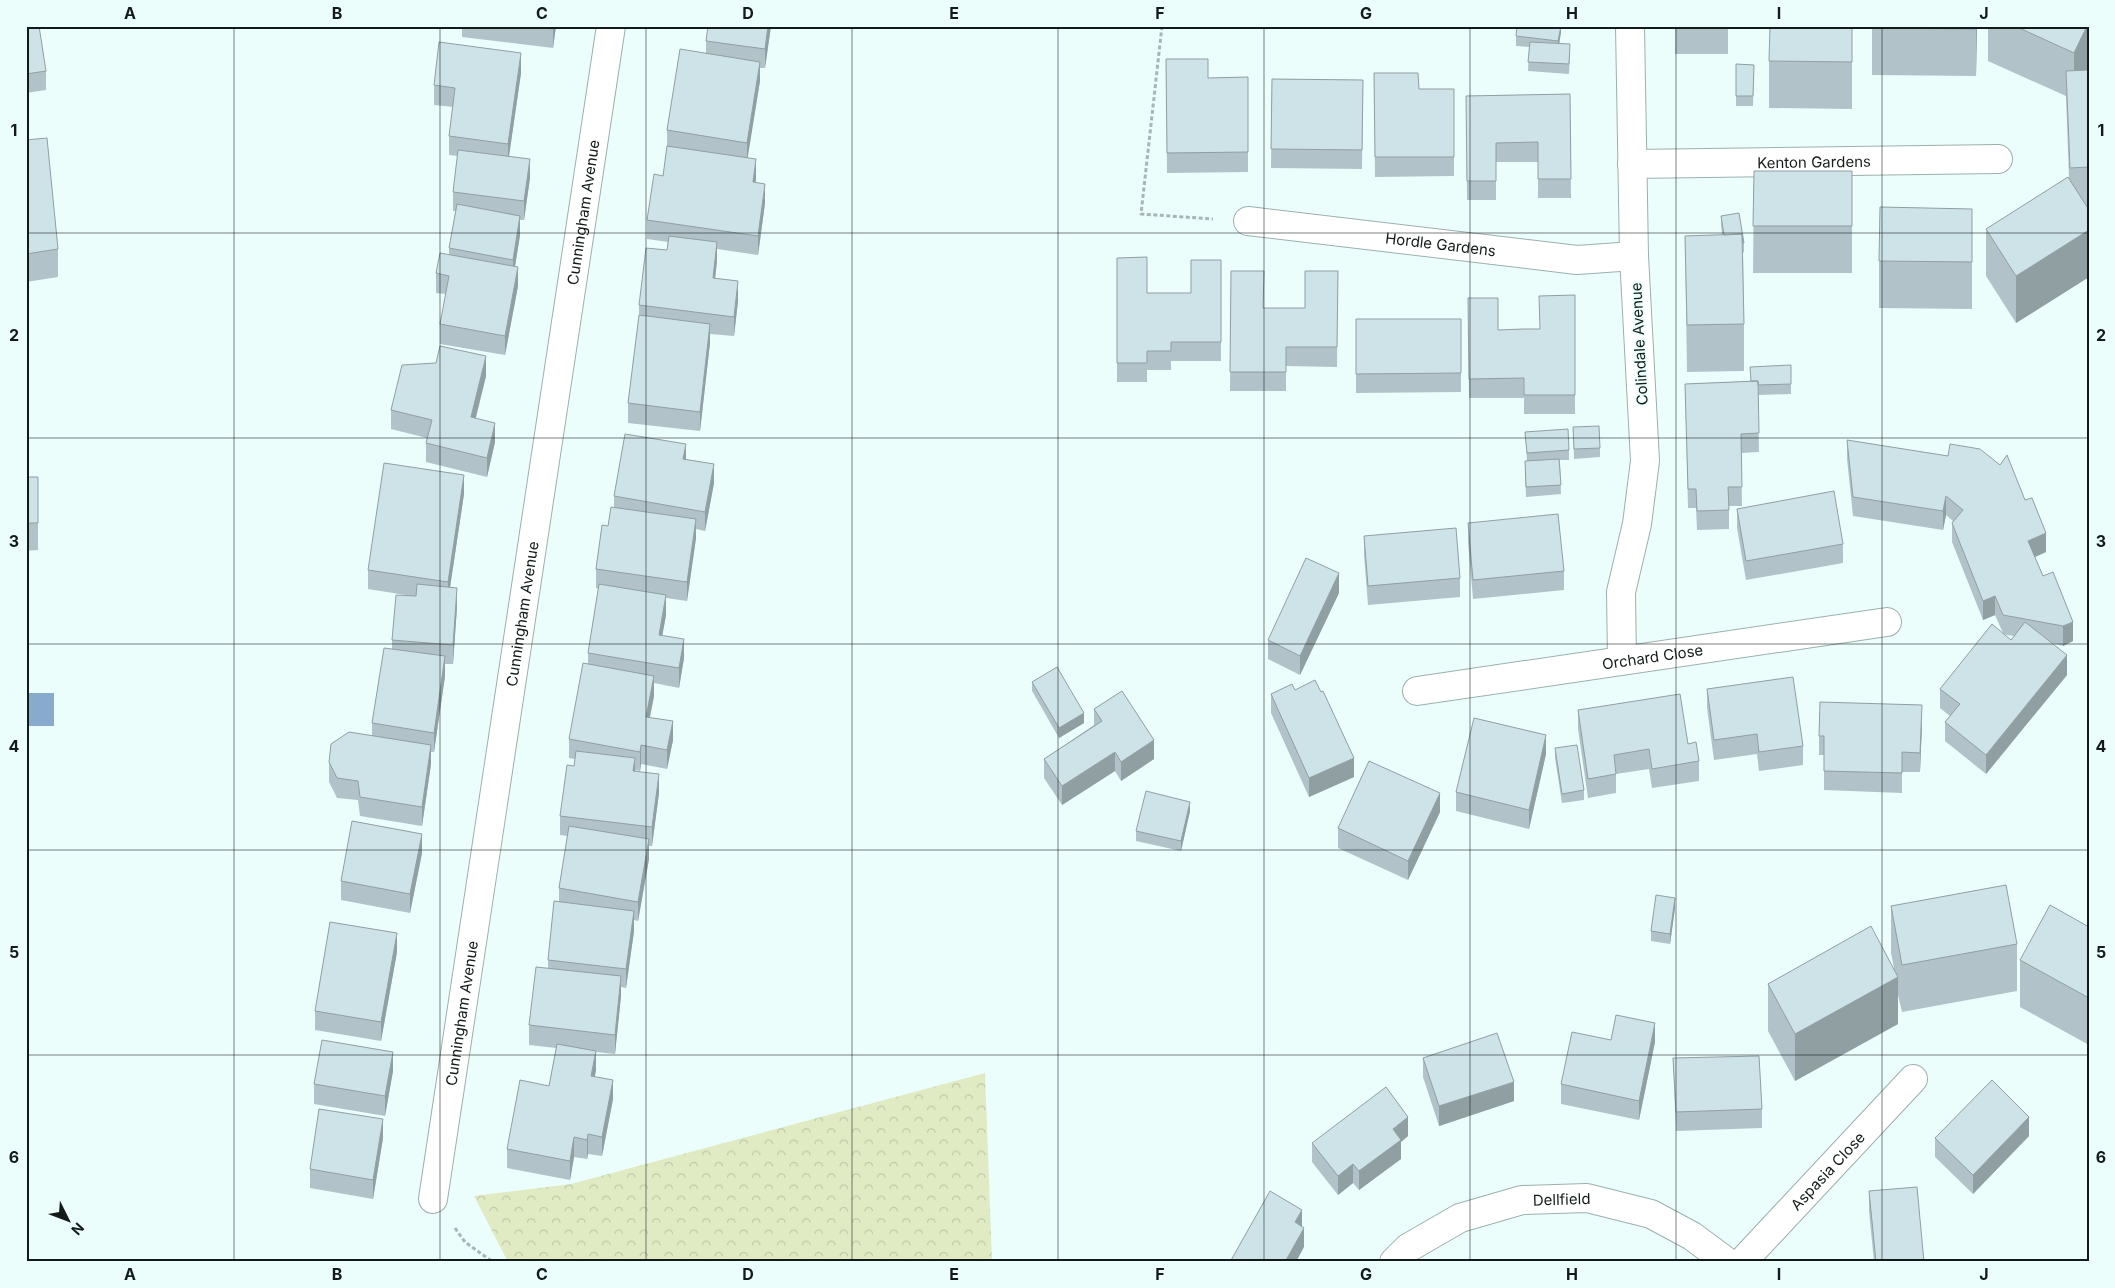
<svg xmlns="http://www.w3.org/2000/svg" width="2115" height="1288" viewBox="0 0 2115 1288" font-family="Inter,sans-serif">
<defs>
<pattern id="forest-crowns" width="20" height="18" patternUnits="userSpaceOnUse" patternTransform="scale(1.25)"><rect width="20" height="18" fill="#e0ebc4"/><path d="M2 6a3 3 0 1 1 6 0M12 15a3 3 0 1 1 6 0" fill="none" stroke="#bfc9a8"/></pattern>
</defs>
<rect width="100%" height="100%" fill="#ecfefb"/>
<path fill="url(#forest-crowns)" d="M985,1073L992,1262H508L474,1196L571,1184Z"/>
<path fill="#88abcd" d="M26,693H54V726H26Z"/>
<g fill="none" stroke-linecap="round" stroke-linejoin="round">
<defs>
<g id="minor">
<path id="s1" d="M1632,164L1998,159"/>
<path id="s2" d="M1248,221L1577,260L1634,256"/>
<path d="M1622,660L1621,592L1637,524L1645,461L1634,256L1630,26"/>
<path id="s3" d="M1417,691L1887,622"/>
<path id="s4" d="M433,1199L611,26"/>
<path id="s5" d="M1394,1262L1408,1248L1460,1218L1522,1200L1587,1198L1651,1214L1692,1236L1727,1262"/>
<path id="s6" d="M1742,1262L1913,1079"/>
</g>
</defs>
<use href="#minor" stroke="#9bb0ad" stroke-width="30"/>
<path stroke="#a7b6b4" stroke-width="3" stroke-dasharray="4 2.5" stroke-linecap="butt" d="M1162,26L1141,214L1213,219
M455,1228L465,1242L493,1262"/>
<use href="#minor" stroke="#fff" stroke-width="28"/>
</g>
<path fill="#b1c3c8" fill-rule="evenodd" d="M26,26L46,71V90L26,93Z
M462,26H556L553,48L462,37Z
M708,26H771L765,68H760V81L747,158L756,178V182L765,203L758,255L717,249V261L715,278L738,301L734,336L710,334V343L700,431L628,423V403L639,317V305L667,250L668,242L647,239V220L663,176L667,148V130L706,53V41Z
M1561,26L1559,44L1570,54L1569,74L1528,71L1529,47L1516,46V36Z
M1675,26H1728V54H1675Z
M1872,26H1977L1976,76L1872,75Z
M1988,26H2089L2088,70H2089V277L2016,323L1986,276V229L2069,178L2066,96L1988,61Z
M1852,57V109L1769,108V61Z
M1166,59L1208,78L1248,77V172L1167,173Z
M1736,64L1754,65L1753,106H1736Z
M521,73L509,156L530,178L524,220H520V235L515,266L518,286L505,355L440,344V324L446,294L436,293V273L449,254V248L456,211H453V192L458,156L449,155V136L453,107L434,105V85Z
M1374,73L1419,89H1454V176L1375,177Z
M1272,79L1363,80L1362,169L1271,168Z
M1570,94L1571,198H1538V162H1496V200H1467L1466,96Z
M26,140L58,249V277L26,282Z
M1754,171H1852V273H1753Z
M1972,209V309L1879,308V261Z
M1721,216L1744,243V252L1743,253L1744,324V371L1687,372L1685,236L1722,235L1721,225Z
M1117,258L1147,293H1191L1221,260V361H1171V370H1147V382H1117Z
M1231,271L1264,308H1305L1338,271L1337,367L1286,366V391H1230Z
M1575,295V414H1524V398H1469L1468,298L1498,330L1539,329Z
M1356,319H1461V392L1356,393Z
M1791,365V394L1758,395L1759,452L1741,453L1742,506H1729V529L1697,530L1696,508H1688L1685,384L1750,381Z
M486,376L476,418L495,442L487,477L426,462V443L427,438L391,429V410Z
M1573,427L1600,448V457L1574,459Z
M1525,432L1569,450V460H1560L1561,494L1526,497L1525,471V461H1527Z
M1847,440L2046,552L2035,557L2043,576L2073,641L2063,646L2052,643L2067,675L1986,774L1945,741V722L1950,716L1940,708V689L2003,633L1995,615L1983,620L1952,542V523L1953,521L1946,515L1943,530L1853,516L1847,459ZM2004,634L2007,635L2014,636L2011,640Z
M686,459L714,483L705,531L696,529V538L687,601L666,598V615L662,636L684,658L679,688L654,683V696L650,717L673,740L667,769L641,764L640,771L635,770L659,793L652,846H649V859L638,921L634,920V931L626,988L621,987V996L615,1054L596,1052V1070L595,1076L613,1099L602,1156L588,1154L587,1159L574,1157L570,1180L507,1168V1149L549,1086L556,1048L529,1045V1025L548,968V960L559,902V888L568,836L560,835V816L574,766L575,759L569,758V739L588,664V653L599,589L596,588V569L614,507V496Z
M26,477H38V550L26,551Z
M464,494L450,587L457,607L453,664H445V676L434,752H431V764L422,826L360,816L358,800L337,798L329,782V762L372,735V723L392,649V640L412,596L368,589V570Z
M1737,509L1843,544V563L1746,580L1737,528Z
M1468,523L1564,571V590L1473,599L1468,542Z
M1364,536L1460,578V597L1368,605L1364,555Z
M1339,593L1300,675L1268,659V640Z
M1032,682L1084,723L1059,738L1032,691Z
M1707,689L1803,746V765L1759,771L1757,754L1714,760L1707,708Z
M1295,690L1354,777L1309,797L1271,713V694Z
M1094,709L1154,759L1121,781L1115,771L1062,805L1044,778V759L1094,725Z
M1578,710L1688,744L1699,761V781L1652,788L1649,769L1616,774V793L1588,798L1578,729Z
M1922,724L1920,772H1902V793L1824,790V755H1819V736Z
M1555,748L1584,790V800L1562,803L1555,758Z
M1546,754L1529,829L1456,811V792Z
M1190,811L1181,851L1136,841V831Z
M1440,812L1408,880L1338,848V828Z
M422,853L410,913L341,900V881Z
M1891,906L2017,944V991L1902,1012L1898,995V1024L1795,1081L1768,1031V984L1894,968L1891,953Z
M1675,908L1670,944L1651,941V931Z
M2089,927V1045L2020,1007V960Z
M397,952L381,1041L315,1030V1011Z
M1611,1040L1655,1042L1639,1120L1561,1104V1084Z
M1423,1058L1514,1101L1439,1126L1423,1077Z
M1673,1058L1762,1109V1128L1676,1131Z
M393,1071L385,1116L314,1104V1084Z
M1408,1136L1401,1142V1159L1359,1190L1353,1183L1338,1195L1312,1162V1143Z
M2029,1136L1973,1194L1935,1157V1138Z
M383,1138L373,1199L310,1188V1169Z
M1869,1191L1924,1262H1874L1869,1211Z"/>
<path fill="#909fa2" d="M553,26H556L553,48Z
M768,26H771L765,68V49Z
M1561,26V33L1558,51V41Z
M1976,26H1977L1976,76Z
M2087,26H2089V69L2074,100V53Z
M521,53V73L508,163V144Z
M760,62V81L747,162V143Z
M530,159V178L524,220V201Z
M756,159V178L753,201V182Z
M765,184V203L758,255V236Z
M520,216V235L513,279V260Z
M2089,230V277L2016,323V276Z
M717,242V261L713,297V278Z
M518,267V286L505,355V336Z
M738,281V301L734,336V317Z
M710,324V343L700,431V412Z
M486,356V376L471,436V417Z
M495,423V442L487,477V458Z
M686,444V463L683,459Z
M714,464V483L705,531V512Z
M464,475V494L448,601V582Z
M1946,496V515L1943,530V511Z
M696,519V538L687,601V582Z
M2046,533V552L2028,560V541Z
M1339,573V593L1300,675V656Z
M457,588V607L453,664V645Z
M666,595V615L659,654V635Z
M1995,596V615L1983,620V601Z
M2073,622V641L2063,646V626Z
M684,639V658L679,688V668Z
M2067,655V675L1986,774V755Z
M445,656V676L434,752V733Z
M654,676V696L646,736V717Z
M1922,705V724L1920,772V753Z
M1084,713V723L1059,738V728Z
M673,721V740L667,769V750Z
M1546,735V754L1529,829V810Z
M1154,740V759L1121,781V762Z
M431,745V764L422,826V807Z
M641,745V764L640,771V752Z
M1115,752V771L1062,805V786Z
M635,758V777L633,771Z
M1354,758V777L1309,797V778Z
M659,774V793L652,846V827Z
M1440,793V812L1408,880V861Z
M1190,802V811L1181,851V841Z
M422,834V853L410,913V894Z
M649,839V859L638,921V902Z
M1675,898V908L1670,944V934Z
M634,911V931L626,988V969Z
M397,933V952L381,1041V1022Z
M621,976V996L615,1054V1035Z
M1898,977V1024L1795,1081V1034Z
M1655,1023V1042L1639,1120V1101Z
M596,1051V1070L591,1095V1076Z
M393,1052V1071L385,1116V1096Z
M613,1080V1099L602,1156V1137Z
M1514,1082V1101L1439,1126V1106Z
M1408,1117V1136L1401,1142V1159L1359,1190V1171L1393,1129Z
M2029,1117V1136L1973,1194V1175Z
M383,1119V1138L373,1199V1180Z
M588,1134V1154L587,1159V1140Z
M574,1137V1157L570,1180V1161Z
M1353,1164V1183L1338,1195V1176Z
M1302,1210V1229L1295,1222Z
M1304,1228V1247L1296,1262H1285Z"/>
<path fill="#cee3e8" stroke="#909fa2" d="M26,26H39L46,71L26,74Z
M529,26H553V29Z
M708,26H768L765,49L706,41Z
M1517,26H1561L1558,41L1516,36Z
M1770,26H1852V62L1769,61Z
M1872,26H1976V29L1872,28Z
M2015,26H2087L2074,53Z
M439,42L521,53L508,144L449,136L455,88L434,85Z
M1530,42L1570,44L1569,64L1528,62Z
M680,49L760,62L747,143L667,130Z
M1166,59H1208V78L1248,77V152L1167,153Z
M1736,64L1754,65L1753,96H1736Z
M2089,70V167L2070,168L2066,71Z
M1374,73H1418L1419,89H1454V157H1375Z
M1272,79L1363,80L1362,150L1271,149Z
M1570,94L1571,179H1538V142L1496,143V181H1467L1466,96Z
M47,138L58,249L26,254V140Z
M667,146L756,159L753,182L765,184L758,236L647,220L654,174L663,176Z
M458,150L530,159L524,201L453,192Z
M1754,171H1852V226H1753Z
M2068,177L2089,210V230L2016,276L1986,229Z
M457,204L520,216L513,260L449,248Z
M1880,207L1972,209V262L1879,261Z
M1739,213L1744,243H1743L1742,234L1724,235L1721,216Z
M1742,234L1744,324L1687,325L1685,236Z
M669,236L717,242L713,278L738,281L734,317L639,305L646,248L667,250Z
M440,253L518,267L505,336L440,324L449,276L436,273Z
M1147,257V293H1191V260H1221V342H1171V351H1147V363H1117V258Z
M1231,271H1264L1263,308H1305V271H1338L1337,347H1286V372H1230Z
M1575,295V395H1524V378L1469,379L1468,298H1498V330L1523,329H1540L1539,296Z
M639,315L710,324L700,412L628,403Z
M1356,319H1461V373L1356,374Z
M440,346L486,356L471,417L495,423L487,458L426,443L432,420L391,410L402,365L436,363Z
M1791,365V384L1758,385V381H1751L1750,367Z
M1758,381L1759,433L1741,434L1742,487H1728L1729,510L1697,511L1696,489H1688L1685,384Z
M1599,426L1600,448L1574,449L1573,427Z
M1568,429L1569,450L1527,453L1525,432Z
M625,434L686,444L683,459L714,464L705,512L614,496Z
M1847,440L1948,456L1950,444L1980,449L2000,465L2007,455L2025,500L2032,498L2046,533L2028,541L2043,576L2053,572L2073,622L2063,626L2003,615L1995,596L1983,601L1952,523L1963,510L1946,496L1943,511L1853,497Z
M1559,459L1561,485L1526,487L1525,461Z
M384,463L464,475L448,582L368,570Z
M26,477H38V523H26Z
M1834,491L1843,544L1746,561L1737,509Z
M611,507L696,519L687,582L596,569L602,525L608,526Z
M1558,514L1564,571L1473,580L1468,523Z
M1456,528L1460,578L1368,586L1364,536Z
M1306,558L1339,573L1300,656L1268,640Z
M417,584L457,588L453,645L392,640L396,595L416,596Z
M599,584L666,595L659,635L684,639L679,668L588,653Z
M2025,622L2067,655L1986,755L1945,722L1960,704L1940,689L1992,624L2011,640Z
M384,648L445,656L434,733L372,723Z
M583,663L654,676L646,717L673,721L667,750L641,745L640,752L569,739Z
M1057,667L1084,713L1059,728L1032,682Z
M1793,677L1803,746L1759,752L1757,734L1714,740L1707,689Z
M1315,680L1321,692L1323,691L1354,758L1309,778L1271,694L1292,684L1295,690Z
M1122,691L1154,740L1121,762L1115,752L1062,786L1044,759L1102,721L1094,709Z
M1680,694L1688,744L1696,742L1699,761L1652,769L1649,749L1614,755L1616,774L1588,779L1578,710Z
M1820,702L1922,705L1920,753L1902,752V773L1824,771V736H1819Z
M1474,718L1546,735L1529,810L1456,792Z
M349,732L431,745L422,807L360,797L358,781L337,778L329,762L331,744Z
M1577,745L1584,790L1562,794L1555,748Z
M576,751L635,758L633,771L659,774L652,827L560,816L567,765L574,766Z
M1369,761L1440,793L1408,861L1338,828Z
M1146,791L1190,802L1181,841L1136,831Z
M352,821L422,834L410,894L341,881Z
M569,826L649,839L638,902L559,888Z
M2006,885L2017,944L1902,965L1891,906Z
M1656,895L1675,898L1670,934L1651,931Z
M554,901L634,911L626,969L548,960Z
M2050,905L2089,927V998L2020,960Z
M330,922L397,933L381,1022L315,1011Z
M1871,926L1898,977L1795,1034L1768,984Z
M536,967L621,976L615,1035L529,1025Z
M1616,1015L1655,1023L1639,1101L1561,1084L1572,1032L1611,1040Z
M1497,1033L1514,1082L1439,1106L1423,1058Z
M322,1040L393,1052L385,1096L314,1084Z
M557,1044L596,1051L591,1076L613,1080L602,1137L588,1134L587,1140L574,1137L570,1161L507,1149L520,1080L549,1086Z
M1759,1056L1762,1109L1676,1112L1673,1058Z
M1992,1080L2029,1117L1973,1175L1935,1138Z
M1386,1087L1408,1117L1393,1129L1401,1140L1359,1171L1353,1164L1338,1176L1312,1143Z
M319,1109L383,1119L373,1180L310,1169Z
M1917,1187L1924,1262H1876L1869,1191Z
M1270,1191L1302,1210L1295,1222L1304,1228L1285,1262H1230Z"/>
<path fill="none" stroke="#131b1a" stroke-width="1" stroke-opacity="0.55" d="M234,26V1262M440,26V1262M646,26V1262M852,26V1262M1058,26V1262M1264,26V1262M1470,26V1262M1676,26V1262M1882,26V1262M26,233H2089M26,438H2089M26,644H2089M26,850H2089M26,1055H2089"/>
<g text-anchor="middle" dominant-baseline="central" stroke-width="4" stroke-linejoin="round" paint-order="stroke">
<g font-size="15" fill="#131b1a" stroke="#ecfefb">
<text stroke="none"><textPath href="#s1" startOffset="182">Kenton Gardens</textPath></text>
<text stroke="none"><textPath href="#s4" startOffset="998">Cunningham Avenue</textPath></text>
<text stroke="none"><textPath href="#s2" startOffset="194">Hordle Gardens</textPath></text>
<text transform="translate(1639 344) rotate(-93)">Colindale Avenue</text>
<text stroke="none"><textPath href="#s4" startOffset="592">Cunningham Avenue</textPath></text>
<text stroke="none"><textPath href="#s3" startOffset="238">Orchard Close</textPath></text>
<text stroke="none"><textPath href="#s4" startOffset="188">Cunningham Avenue</textPath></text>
<text stroke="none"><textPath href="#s6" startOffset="125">Aspasia Close</textPath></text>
<text stroke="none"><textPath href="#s5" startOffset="184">Dellfield</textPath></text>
</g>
</g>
<rect width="2115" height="1288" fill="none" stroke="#ecfefb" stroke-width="55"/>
<g transform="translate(68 1220) rotate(132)" stroke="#ecfefb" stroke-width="4" paint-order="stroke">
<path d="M0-4L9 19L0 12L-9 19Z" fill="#131b1a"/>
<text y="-8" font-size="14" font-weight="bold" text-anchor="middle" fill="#131b1a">N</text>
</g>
<rect x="28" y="28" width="2060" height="1232" fill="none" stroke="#131b1a" stroke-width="2"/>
<g font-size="16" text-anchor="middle" font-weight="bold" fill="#131b1a">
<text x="130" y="19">A</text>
<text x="337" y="19">B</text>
<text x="542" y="19">C</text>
<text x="748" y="19">D</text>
<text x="954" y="19">E</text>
<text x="1160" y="19">F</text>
<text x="1366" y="19">G</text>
<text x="1572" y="19">H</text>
<text x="1779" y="19">I</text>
<text x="1984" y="19">J</text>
<text x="14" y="136">1</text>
<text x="2101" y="136">1</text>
<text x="14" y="341">2</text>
<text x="2101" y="341">2</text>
<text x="14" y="547">3</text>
<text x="2101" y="547">3</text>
<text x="14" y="752">4</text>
<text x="2101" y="752">4</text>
<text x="14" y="958">5</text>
<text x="2101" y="958">5</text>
<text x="14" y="1163">6</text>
<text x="2101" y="1163">6</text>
<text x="130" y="1280">A</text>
<text x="337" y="1280">B</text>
<text x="542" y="1280">C</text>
<text x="748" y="1280">D</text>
<text x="954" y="1280">E</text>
<text x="1160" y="1280">F</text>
<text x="1366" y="1280">G</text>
<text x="1572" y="1280">H</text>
<text x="1779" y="1280">I</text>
<text x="1984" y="1280">J</text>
</g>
</svg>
